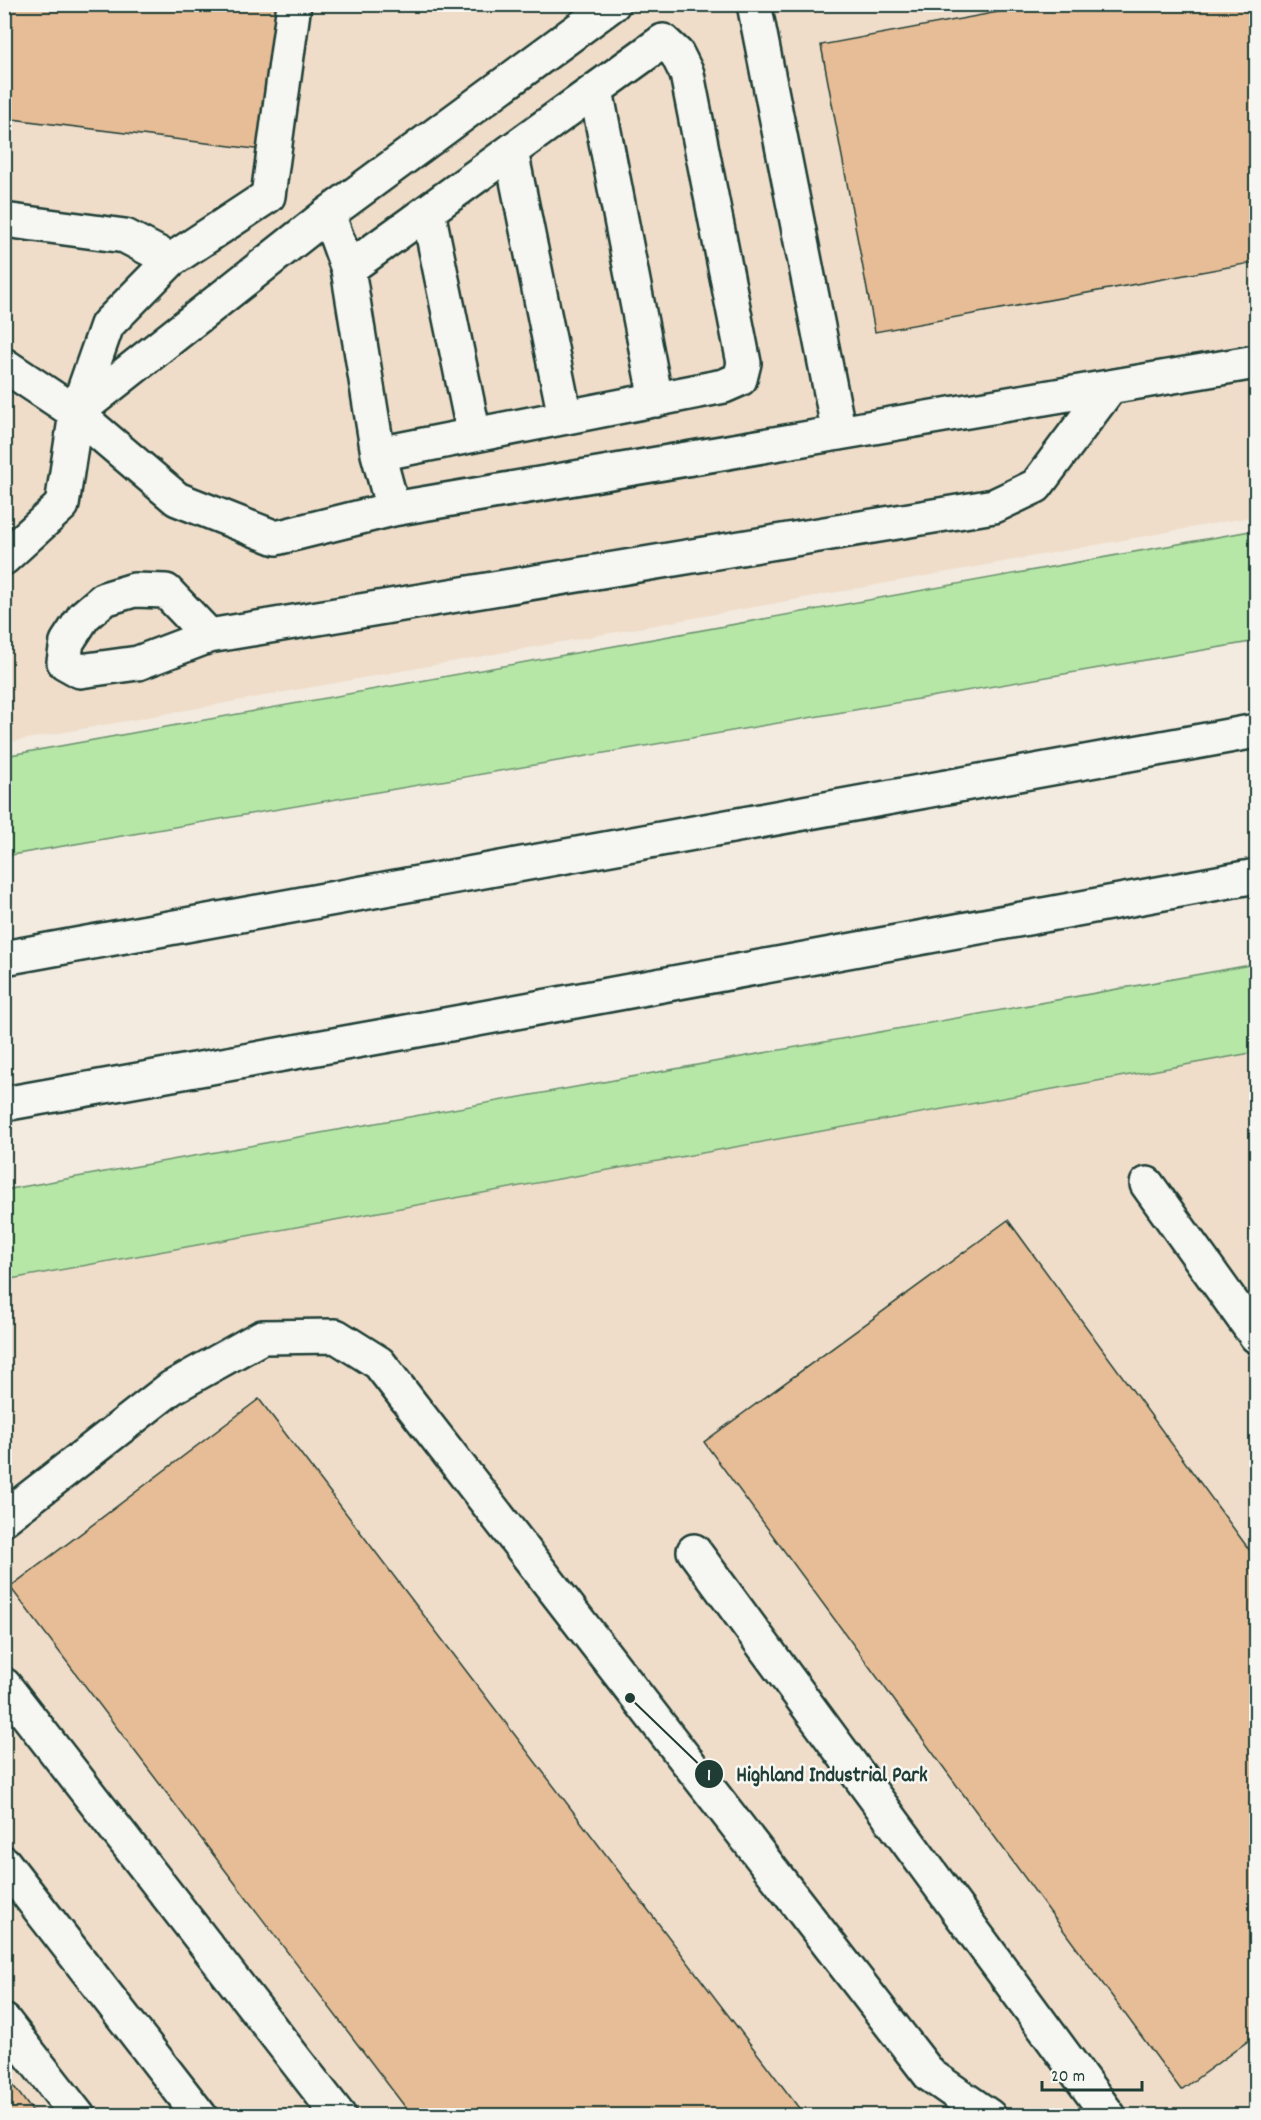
<svg xmlns="http://www.w3.org/2000/svg" width="1261" height="2120" viewBox="0 0 1261 2120" font-family="Dekko,sans-serif">
<rect width="100%" height="100%" fill="#f3ebe0"/>
<filter id="ink" filterUnits="userSpaceOnUse"><feTurbulence type="fractalNoise" baseFrequency=".0167" numOctaves="2"/><feDisplacementMap in="SourceGraphic" scale="12" xChannelSelector="R" yChannelSelector="G"/><feConvolveMatrix kernelMatrix="1 2 1 2 8 2 1 2 1" color-interpolation-filters="sRGB"/></filter>
<g filter="url(#ink)">
<path fill="#efddca" d="M5,5H1256V516L5,743Z
M1256,1052V2115H5L4,1280Z"/>
<path fill="#b7e7a7" stroke="#6b926e" stroke-width="1.5" d="M1256,530V641L5,856V756Z
M1256,964V1052L5,1280V1190Z"/>
<path fill="#e6bd96" stroke="#1f3d34" stroke-width="1.5" d="M4,4H281L263,150L4,118Z
M1041,4H1256V262L875,332L821,45Z
M1008,1220L1256,1559V2035L1181,2090L704,1442Z
M259,1399L805,2116H412L10,1587Z
M4,2081L12,2084L36,2116H4Z"/>
<g fill="none" stroke-linecap="round" stroke-linejoin="round">
<defs>
<path id="minor" d="M754,4L839,433
M596,90L656,400
M511,151L565,417
M428,211L474,435
M328,214L348,269L378,454L393,509
M4,220L125,236L171,260L268,196L294,4
M348,269L663,41L677,54L687,74L744,363L740,379L724,386L378,454
M4,365L76,413L177,499L276,538L393,509L1256,362
M76,413L328,214L613,4
M4,558L62,505L76,413L107,325L171,260
M209,636L166,591L134,590L104,599L84,616L67,642L64,662L80,671L138,663L209,636L994,506L1036,486L1110,387
M1147,1184L1256,1336
M4,1518L171,1388L262,1337L336,1336L379,1363L930,2075L989,2116
M694,1551L1109,2116
M4,1685L339,2116
M4,1863L200,2116
M4,2021L78,2116"/>
<path id="highway" d="M4,958L1256,731
M4,1104L401,1033L1256,876"/>
</defs>
<use href="#minor" stroke="#1f3d34" stroke-width="38"/>
<use href="#highway" stroke="#1f3d34" stroke-width="38"/>
<use href="#minor" stroke="#f6f6f2" stroke-width="33"/>
<use href="#highway" stroke="#f6f6f2" stroke-width="33"/>
</g>
</g>
<path fill="none" stroke="#1f3d34" stroke-width="2" d="M630 1698L709 1774"/>
<g fill="#1f3d34" stroke="#f6f6f2" stroke-width="2">
<circle cx="630" cy="1698" r="6"/>
<circle cx="709" cy="1774" r="15"/>
</g>
<g font-size="18" text-anchor="middle" font-weight="bold" fill="#fff">
<text x="709" y="1780">1</text>
</g>
<g font-size="21" text-anchor="middle" font-weight="bold" fill="#1f3d34" stroke="#f6f6f2" stroke-width="5" stroke-linejoin="round" paint-order="stroke">
<text x="832" y="1781">Highland Industrial Park</text>
</g>
<rect width="1261" height="2120" fill="none" stroke="#f6f6f2" stroke-width="24"/>
<rect x="12" y="12" width="1237" height="2096" fill="none" stroke="#1f3d34" stroke-width="2" filter="url(#ink)"/>
<path d="M1042 2081v9h100v-9" fill="none" stroke="#1f3d34" stroke-width="3"/>
<text x="1051" y="2081" font-size="18" fill="#1f3d34" stroke="#f6f6f2" stroke-width="4.5" paint-order="stroke">20 m</text>
</svg>
